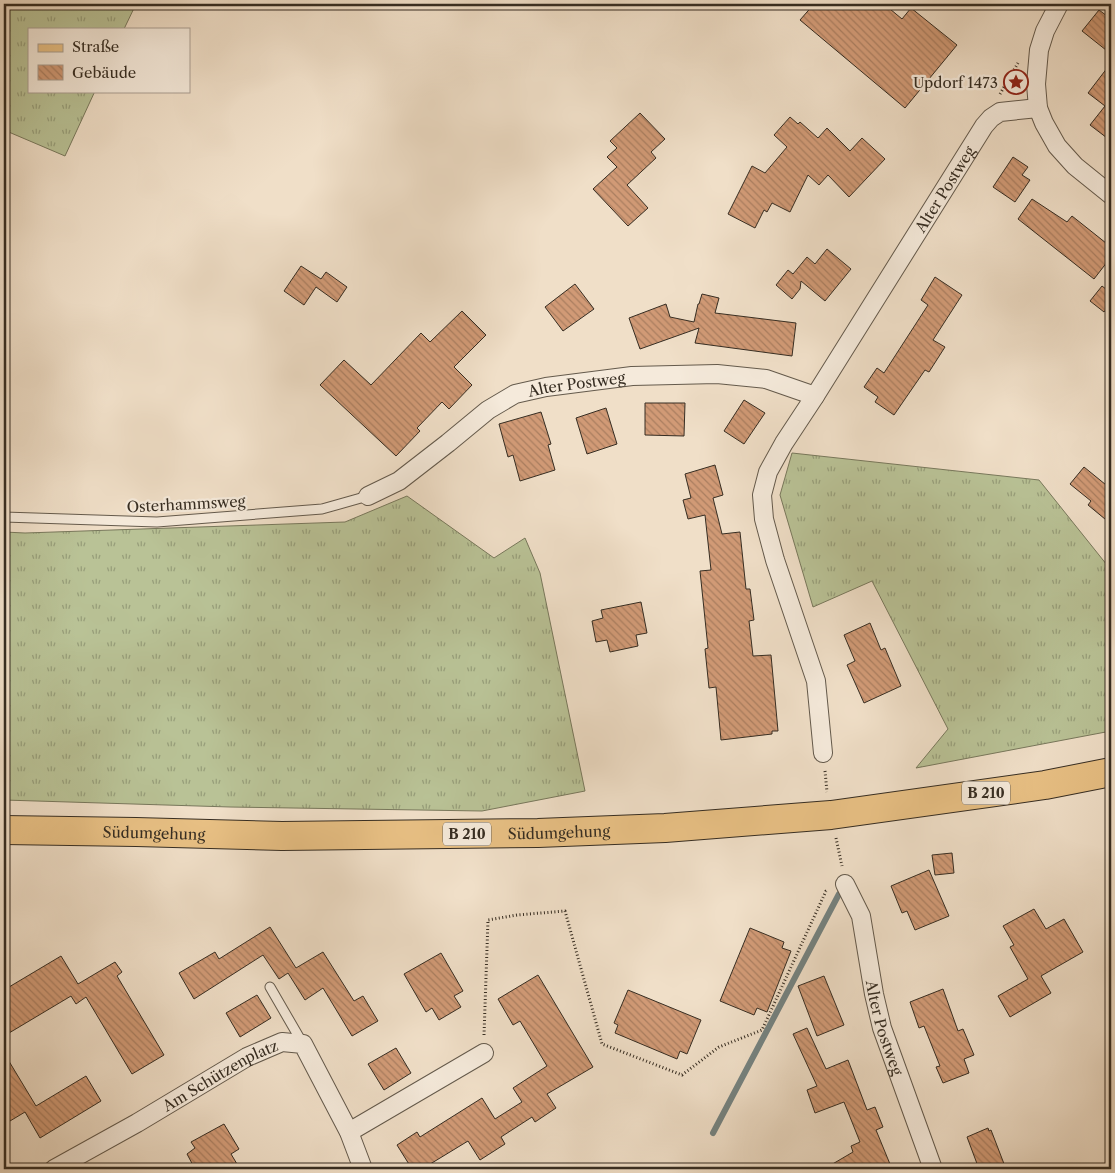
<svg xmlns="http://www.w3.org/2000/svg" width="1115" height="1173" viewBox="0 0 1115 1173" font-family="'Libre Caslon Text',serif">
<defs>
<pattern id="grass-tufts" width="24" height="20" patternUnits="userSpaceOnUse" patternTransform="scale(1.25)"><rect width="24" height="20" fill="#b9c296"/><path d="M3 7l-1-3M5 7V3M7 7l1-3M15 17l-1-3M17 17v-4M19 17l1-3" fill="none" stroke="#979e7a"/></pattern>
<pattern id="building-back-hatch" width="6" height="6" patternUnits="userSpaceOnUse" patternTransform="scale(1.25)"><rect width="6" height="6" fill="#d19a76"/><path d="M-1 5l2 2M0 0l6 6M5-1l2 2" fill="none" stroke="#aa7e60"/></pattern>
</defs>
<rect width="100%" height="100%" fill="#f0dfc8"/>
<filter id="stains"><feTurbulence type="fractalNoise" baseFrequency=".004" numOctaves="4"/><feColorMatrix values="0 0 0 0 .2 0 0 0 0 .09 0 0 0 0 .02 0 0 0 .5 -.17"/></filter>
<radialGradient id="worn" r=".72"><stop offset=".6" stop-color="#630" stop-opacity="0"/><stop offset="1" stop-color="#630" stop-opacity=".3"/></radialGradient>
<path fill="url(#grass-tufts)" stroke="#78785c" d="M4,4H136L124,29H29V91H95L65,156L4,130Z
M792,453L1039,480L1111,570V731L916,768L948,729L872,581L813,607L780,495Z
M407,496L494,558L525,538L540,573L585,791L482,811L230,807L4,800V532L25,533L345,522Z"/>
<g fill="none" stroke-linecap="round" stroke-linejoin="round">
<path stroke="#748280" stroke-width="6" d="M713,1133L839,894"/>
</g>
<path fill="url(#building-back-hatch)" stroke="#362d22" d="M814,4H884L902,19L911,8L957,45L905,108L800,20Z
M1099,10L1111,19V54L1082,31Z
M1111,63V141L1090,125L1105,106L1088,93Z
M640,113L665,139L651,152L656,158L627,185L648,208L628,226L593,189L617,167L607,157L617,148L610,141Z
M790,117L798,124L800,122L818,138L827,128L850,151L862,138L885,159L849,197L828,175L819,185L808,175L790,212L772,203L767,212L764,210L755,228L728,214L752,166L765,173L787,147L774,135Z
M1013,157L1028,167L1022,175L1030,180L1015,202L993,187Z
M1032,199L1067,222L1072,216L1111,247V257L1094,279L1018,219Z
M827,249L851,269L825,301L801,281L800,289L792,299L776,285L788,270L793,274L807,257L815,264Z
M301,266L321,279L326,272L347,287L337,302L316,287L304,305L284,291Z
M935,277L962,295L933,340L945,347L929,372L925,370L894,415L875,402L878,397L864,387L877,368L884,373L928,305L921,300Z
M575,284L594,309L563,331L545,307Z
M1102,286L1111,293V303L1104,312L1090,301Z
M702,294L719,298L715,313L796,323L792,356L695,343L699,328L640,349L629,318L666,304L670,317L694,322L698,304H699Z
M462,311L486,335L454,367L472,385L449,409L442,402L417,428L420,431L396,456L320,385L344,360L371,385L421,333L430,342Z
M744,400L765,413L744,444L724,431Z
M645,403H685L684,436L645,435Z
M606,408L617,444L587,454L576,418Z
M541,412L551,444L548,445L555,470L520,481L513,455L508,457L499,424Z
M715,465L723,495L713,498L722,534L740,532L746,589H750L754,620L749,621L753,656L771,655L778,731H772V734L721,740L716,687L709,688L705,649L708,648L700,571L711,570L705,515L688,519L683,500L691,498L685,474Z
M1084,467L1111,489V524L1088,505L1091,501L1070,484Z
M641,602L647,633L636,635L638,646L610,652L607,640L596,642L592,621L603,618L601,610Z
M870,623L881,650L885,648L901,686L864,703L847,665L855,661L844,635Z
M952,853L954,873L935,875L932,855Z
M929,870L949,916L915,930L907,911L902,913L891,886Z
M1034,909L1046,929L1064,919L1083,952L1041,976L1051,993L1010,1017L998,996L1028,979L1010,947L1014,945L1003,926Z
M270,927L296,968L323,952L354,1001L363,996L378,1021L352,1036L323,988L305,1000L288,973L279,979L263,955L194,999L179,973L215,952L219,959Z
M750,928L784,942L782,948L791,951L767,1012L757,1008L754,1015L720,1001Z
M441,953L463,991L454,996L461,1007L439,1020L432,1008L426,1012L404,974Z
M61,956L78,984L115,962L122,972L117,976L164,1055L132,1074L86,997L76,1004L71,996L4,1036V990Z
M538,975L593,1067L547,1094L556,1108L535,1122L532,1117L501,1137L505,1144L480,1160L468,1141L422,1169H412L397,1145L417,1132L420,1137L482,1098L495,1119L522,1102L513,1088L547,1066L520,1021L513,1025L498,999Z
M824,976L844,1025L817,1036L798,986Z
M943,989L958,1031L963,1029L974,1055L964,1059L969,1073L943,1083L936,1067L940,1066L924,1026L919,1028L910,1002Z
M628,990L701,1020L687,1054L680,1051L677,1059L615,1033L618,1025L614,1023Z
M257,995L271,1018L240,1037L226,1013Z
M807,1028L826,1069L848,1060L867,1110L875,1107L883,1127L876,1130L892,1169H824L853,1152L851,1146L860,1142L844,1102L815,1113L807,1090L817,1086L793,1034Z
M396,1048L411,1073L384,1090L368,1064Z
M4,1053L36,1106L86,1076L101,1101L40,1138L25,1112L10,1121L4,1110Z
M224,1124L239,1149L231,1154L240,1169H195L187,1154L195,1148L191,1142Z
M988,1128L989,1131L991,1130L1006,1169H979L967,1137Z"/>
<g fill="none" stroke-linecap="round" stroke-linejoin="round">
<defs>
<path id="lane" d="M4,517L157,522L322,509L368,496
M270,987L303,1044"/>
<g id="street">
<path d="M1059,4L1045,31L1039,50L1036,84L1038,108L1044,123L1057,146L1075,166L1111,195"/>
<path id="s1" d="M368,496L399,481L448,443L488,410L515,394L546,387L632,376L717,374L766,379L815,396"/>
<path id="s2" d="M823,753L816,681L775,560L764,519L762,495L768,472L784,443L815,396L984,126L991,118L1000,112L1038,108"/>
<path id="s3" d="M845,884L861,916L874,994L882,1028L933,1169"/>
<path d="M349,1132L484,1053"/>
<path id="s4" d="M54,1169L137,1123L247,1057L282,1042L303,1044L349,1132L363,1169"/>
</g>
<g id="primary">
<path id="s5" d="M4,830L136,832L282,836L538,833L665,828L831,815L1045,785L1111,772"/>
</g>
</defs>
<use href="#lane" stroke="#645a4c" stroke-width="11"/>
<use href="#street" stroke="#645a4c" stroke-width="20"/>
<use href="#primary" stroke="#362d22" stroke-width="30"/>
<path stroke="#362d22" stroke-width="3" stroke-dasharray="1 2.5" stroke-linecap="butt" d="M1000,94L1018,63
M825,771L827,792
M836,838L842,866
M484,1035L488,920L517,915L565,911L602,1044L682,1075L719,1047L762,1030L826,891L828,890"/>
<use href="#lane" stroke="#f5eadb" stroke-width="9"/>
<use href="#street" stroke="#f5eadb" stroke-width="18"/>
<use href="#primary" stroke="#e8c084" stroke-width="28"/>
</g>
<defs>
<symbol id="sight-ring" viewBox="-11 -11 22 22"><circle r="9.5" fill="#f5eadb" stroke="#8f2418" stroke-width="1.5"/><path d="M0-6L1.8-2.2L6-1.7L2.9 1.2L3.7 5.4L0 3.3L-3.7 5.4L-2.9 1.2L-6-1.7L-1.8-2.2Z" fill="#8f2418"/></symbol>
</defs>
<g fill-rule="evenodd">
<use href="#sight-ring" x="1002" y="68" width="28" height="28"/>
</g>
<g text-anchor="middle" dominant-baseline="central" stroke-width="4.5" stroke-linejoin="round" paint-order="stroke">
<g fill="#f5eadb" stroke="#6f665a" stroke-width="1">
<rect x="962" y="781.5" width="48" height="23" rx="4"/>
<rect x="443" y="822.5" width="48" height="23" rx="4"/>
</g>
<g font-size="14" font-weight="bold" fill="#362d22">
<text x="986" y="793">B 210</text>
<text x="467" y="834">B 210</text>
</g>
<g font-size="15" fill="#362d22" stroke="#f5eadb" text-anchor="end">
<text x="998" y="82">Updorf 1473</text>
</g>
<g font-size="15" fill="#362d22" stroke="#f5eadb">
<text stroke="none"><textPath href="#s2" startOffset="624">Alter Postweg</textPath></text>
<text stroke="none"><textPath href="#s1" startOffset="242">Alter Postweg</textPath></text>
<text transform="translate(186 504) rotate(-3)">Osterhammsweg</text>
<text stroke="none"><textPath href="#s5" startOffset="555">Südumgehung</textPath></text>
<text stroke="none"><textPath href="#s5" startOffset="150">Südumgehung</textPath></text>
<text stroke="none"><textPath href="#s3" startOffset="150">Alter Postweg</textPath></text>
<text stroke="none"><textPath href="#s4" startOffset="191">Am Schützenplatz</textPath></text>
</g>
</g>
<rect width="1115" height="1173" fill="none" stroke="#f0dfc8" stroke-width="20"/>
<rect x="5" y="5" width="1105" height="1163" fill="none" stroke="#362d22" stroke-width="2.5"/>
<rect x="10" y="10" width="1095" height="1153" fill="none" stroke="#362d22"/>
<rect x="28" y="28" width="162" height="65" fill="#f5eadb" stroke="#a99e91"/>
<rect x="38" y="44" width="25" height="8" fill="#e8c084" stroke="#a99e91"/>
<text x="72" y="52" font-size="15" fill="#362d22">Straße</text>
<rect x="38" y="65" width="25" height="15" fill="url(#building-back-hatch)" stroke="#a99e91"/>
<text x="72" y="78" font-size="15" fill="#362d22">Gebäude</text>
<rect width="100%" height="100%" filter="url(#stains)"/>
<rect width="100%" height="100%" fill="url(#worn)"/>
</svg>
